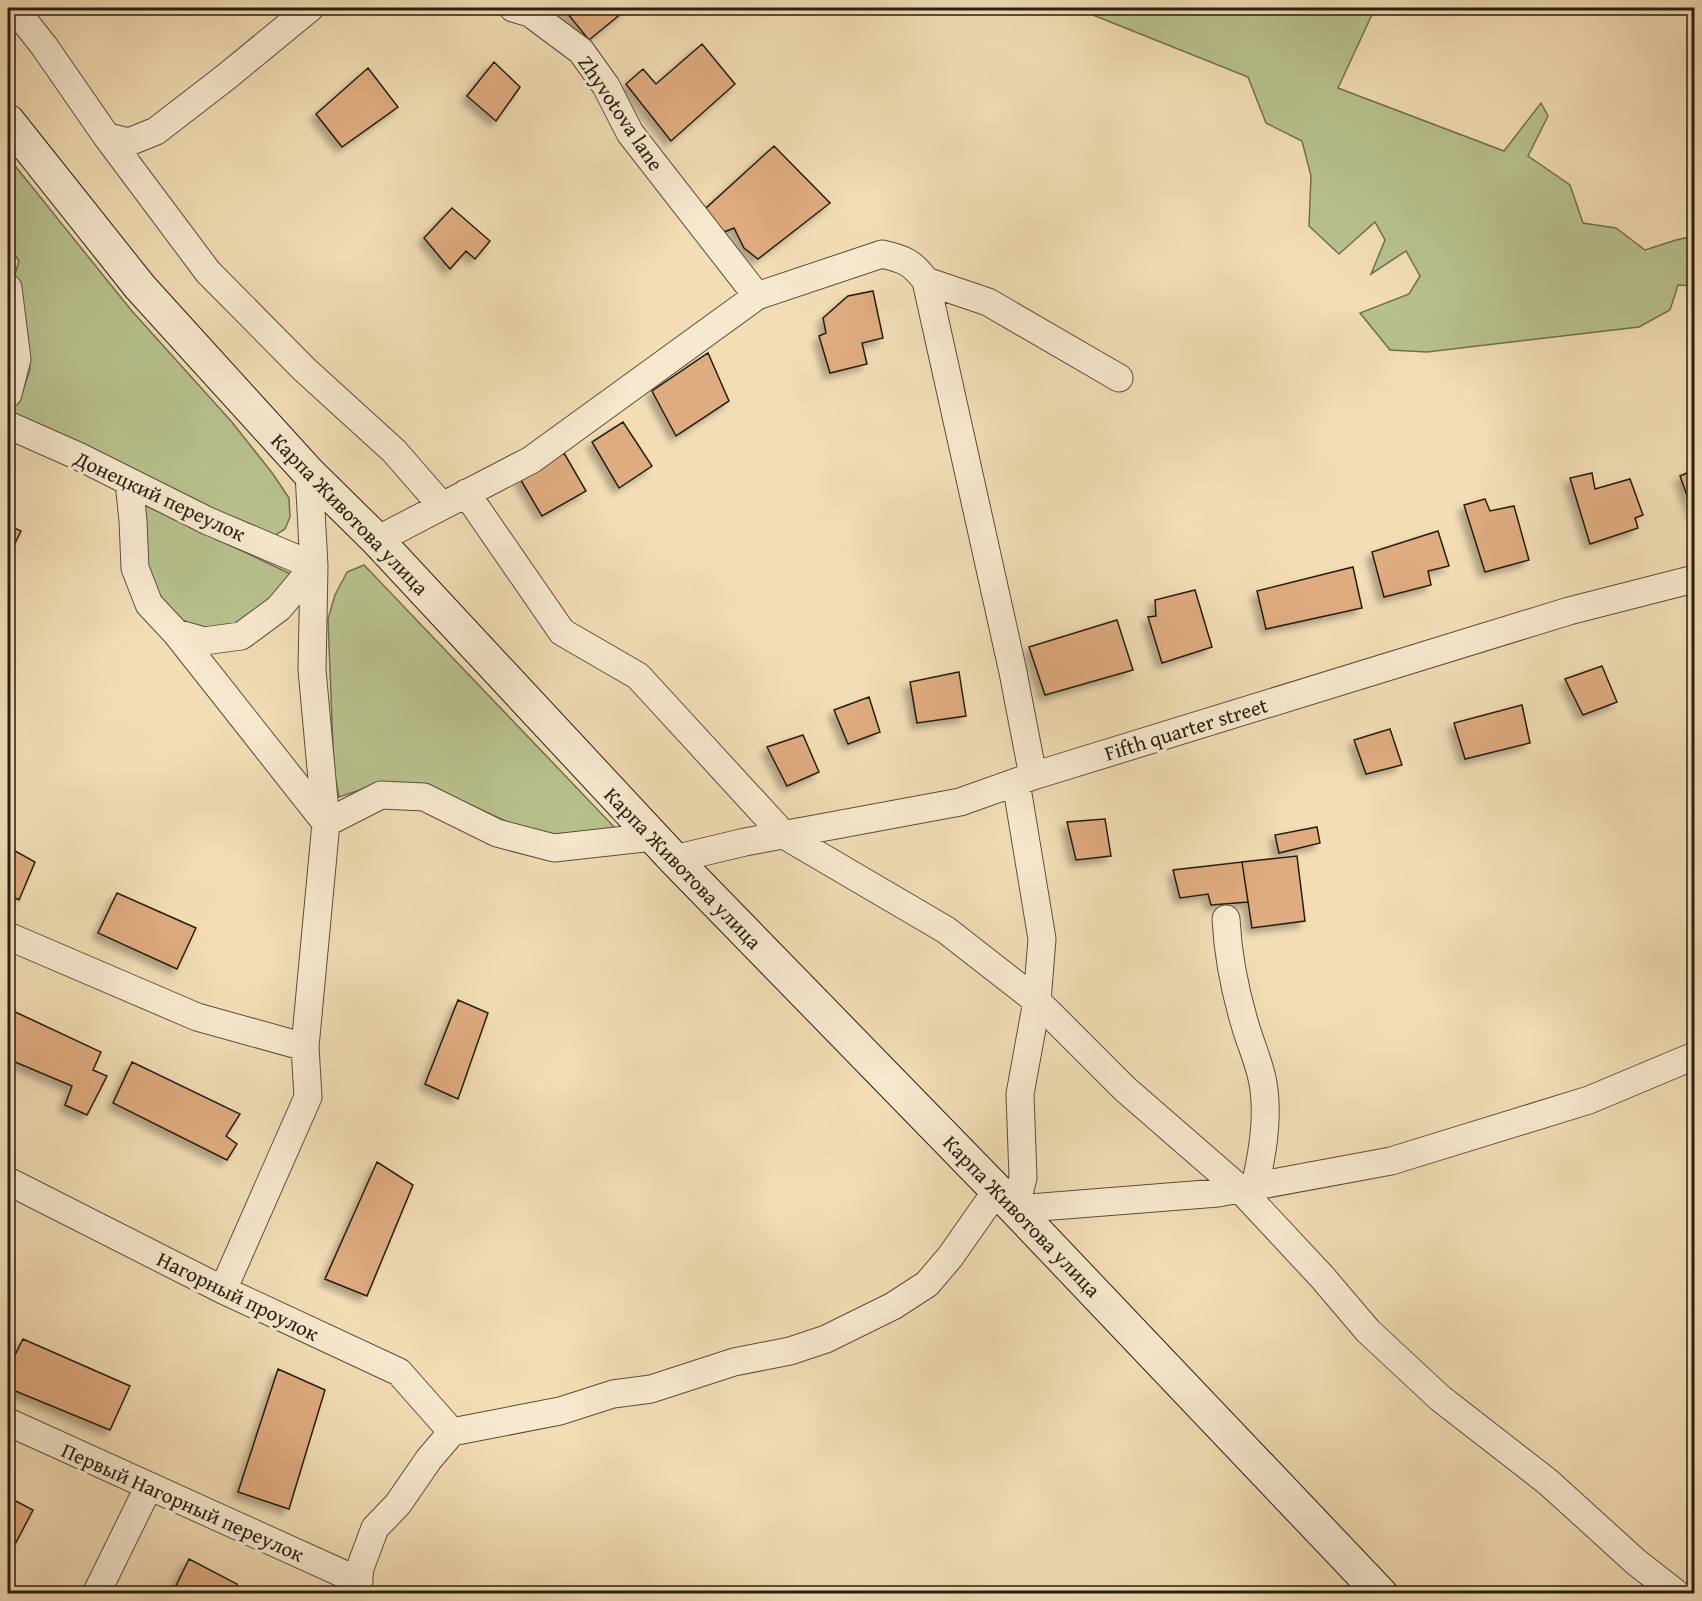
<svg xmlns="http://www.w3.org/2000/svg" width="1702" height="1601" viewBox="0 0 1702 1601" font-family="'Gentium Book Plus',serif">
<defs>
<filter id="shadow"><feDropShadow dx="-5.5" dy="5.5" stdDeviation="3" flood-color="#0004"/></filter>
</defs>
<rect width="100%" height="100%" fill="#f2ddb5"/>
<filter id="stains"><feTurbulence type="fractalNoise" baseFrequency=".00333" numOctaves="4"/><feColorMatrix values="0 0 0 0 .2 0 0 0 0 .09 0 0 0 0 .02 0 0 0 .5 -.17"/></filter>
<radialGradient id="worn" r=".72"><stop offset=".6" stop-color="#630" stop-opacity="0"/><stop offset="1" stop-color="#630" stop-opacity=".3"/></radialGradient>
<path fill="#b8c28f" stroke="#707050" stroke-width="1.5" d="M1082,8H1375L1338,88L1504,151L1541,103L1548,116L1528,156L1570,185L1583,223L1616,228L1645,250L1676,240L1694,236V286L1678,285L1670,310L1639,327L1427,352L1390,350L1360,313L1409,294L1420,276L1406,251L1371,274L1385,240L1375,222L1339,254L1309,226L1311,176L1302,141L1266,123L1248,77L1093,15Z
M8,157L131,310L231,421L273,474L289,498L290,517L285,529L269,539L8,414V409L23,391L30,369L15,274L19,261L8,244Z
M140,503L291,574L276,597L233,628L198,630L165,609L148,582Z
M364,565L618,831L551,835L514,825L451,796L366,788L339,797L334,772L328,619L335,595L347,572Z"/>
<path fill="#dfab80" stroke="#271e11" stroke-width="1.5" filter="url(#shadow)" d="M563,8H628L589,40Z
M702,44L735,84L671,141L626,84L643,69L656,84Z
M494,62L520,87L496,121L467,96Z
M368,68L398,107L342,147L316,114Z
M774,146L830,203L758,259L744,248L734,228L719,234L705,209Z
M452,208L490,241L475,259L466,251L450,269L424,238Z
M873,291L883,338L862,343L867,364L830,373L819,336L826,333L823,318L848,296Z
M708,353L729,401L676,436L652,391Z
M623,422L652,466L619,488L592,442Z
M564,453L586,491L542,516L519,477Z
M1694,470V515L1680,476Z
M1592,473L1595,489L1630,479L1643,515L1635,518L1638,528L1590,544L1570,478Z
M1485,499L1490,511L1514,506L1529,560L1485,572L1464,505Z
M8,525L21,531L8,557Z
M1438,531L1449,566L1428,571L1431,585L1384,597L1372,552Z
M1353,567L1362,608L1266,629L1257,591Z
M1195,590L1212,647L1162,663L1148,617L1156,616L1155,600Z
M1117,620L1133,670L1045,695L1029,647Z
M1602,666L1617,702L1583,715L1565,679Z
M959,672L966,716L917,723L910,682Z
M869,697L880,732L848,744L834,710Z
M1522,705L1530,743L1465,759L1454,723Z
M1390,729L1402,765L1366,774L1354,740Z
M803,735L819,772L787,786L767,747Z
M1105,819L1111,856L1076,860L1067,822Z
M1317,827L1320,843L1279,853L1275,835Z
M8,847L35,862L19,900L8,894Z
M1297,856L1305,921L1252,928L1242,862Z
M1242,862L1248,902L1211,905L1208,894L1180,898L1173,870Z
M117,893L196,928L177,969L98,933Z
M458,1000L488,1013L458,1099L425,1084Z
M11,1010L101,1052L93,1070L107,1076L87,1115L65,1105L72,1086L8,1059V1019Z
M132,1062L240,1114L226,1136L237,1144L227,1160L113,1103Z
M377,1162L413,1185L367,1296L325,1279Z
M23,1339L130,1386L110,1430L8,1388V1369Z
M278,1369L325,1390L289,1509L238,1492Z
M8,1497L33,1510L12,1550L8,1548Z
M189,1559L237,1584L233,1594H172Z"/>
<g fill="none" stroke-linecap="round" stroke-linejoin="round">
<defs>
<path id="minor" d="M14,8L44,46L107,137L129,142L156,131L226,77L310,8
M513,8L530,13L581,51L606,86L630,133L757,296
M107,137L208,272L304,369L394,451L442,506
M926,281L988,302L1119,378
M8,288L17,359L8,394
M8,425L78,456L208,521L314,566L279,608L241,636L204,641L176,633L149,604L135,568L133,521L129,482
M466,493L562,632L638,676L784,835L946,930L1037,1001L1125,1089L1240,1189L1323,1278L1368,1331L1440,1398L1548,1482L1636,1562L1677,1594
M377,540L531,460L757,296L882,254C904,259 912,262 926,281L1013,672L1033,776
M176,633L326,823L381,795L424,797L497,833L554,848L653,837
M1016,782L1042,939L1037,1001L1020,1094L1023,1178L1015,1209L1218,1193L1391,1161L1589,1100L1694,1056
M674,859L745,842L960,802L1033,776L1569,611L1694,579
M1226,919C1228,957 1235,992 1246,1028C1252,1048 1262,1069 1264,1090C1268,1122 1262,1155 1255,1186
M8,936L197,1017L305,1047
M8,1181L223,1290L399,1372L452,1432
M223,1290L308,1097L305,1047L326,823L312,670L314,566L309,473
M8,1422L359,1581
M96,1594L149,1486
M357,1594L360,1568L375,1528L398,1504L429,1459L452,1432L560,1411L613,1394L651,1389L734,1362L790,1351L826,1339L893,1306L927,1284L950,1257L997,1190"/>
<path id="secondary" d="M8,121L140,287L309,473L377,540L674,859L1015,1209L1381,1594"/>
</defs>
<use href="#minor" stroke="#5a4e3a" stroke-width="29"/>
<use href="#secondary" stroke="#271e11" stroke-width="35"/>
<use href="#minor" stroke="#f7e9cf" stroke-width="27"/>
<use href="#secondary" stroke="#f7e9cf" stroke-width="33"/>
</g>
<g text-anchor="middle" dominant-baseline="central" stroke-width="6" stroke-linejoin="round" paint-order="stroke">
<g font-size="21" fill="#271e11" stroke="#f7e9cf">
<text transform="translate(621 113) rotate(56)">Zhyvotova lane</text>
<text transform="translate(160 496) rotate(25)">Донецкий переулок</text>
<text transform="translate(350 514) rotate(46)">Карпа Животова улица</text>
<text transform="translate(1186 729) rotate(-17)">Fifth quarter street</text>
<text transform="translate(683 868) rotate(46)">Карпа Животова улица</text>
<text transform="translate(1022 1216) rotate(46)">Карпа Животова улица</text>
<text transform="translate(238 1296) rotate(26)">Нагорный проулок</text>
<text transform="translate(183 1502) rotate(24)">Первый Нагорный переулок</text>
</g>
</g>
<rect width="1702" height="1601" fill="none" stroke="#f2ddb5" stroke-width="30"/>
<rect x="9" y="9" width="1684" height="1583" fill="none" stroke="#271e11" stroke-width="3"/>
<rect x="15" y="15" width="1672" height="1571" fill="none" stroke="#271e11" stroke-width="1.5"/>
<rect width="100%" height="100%" filter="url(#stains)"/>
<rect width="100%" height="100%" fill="url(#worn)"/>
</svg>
